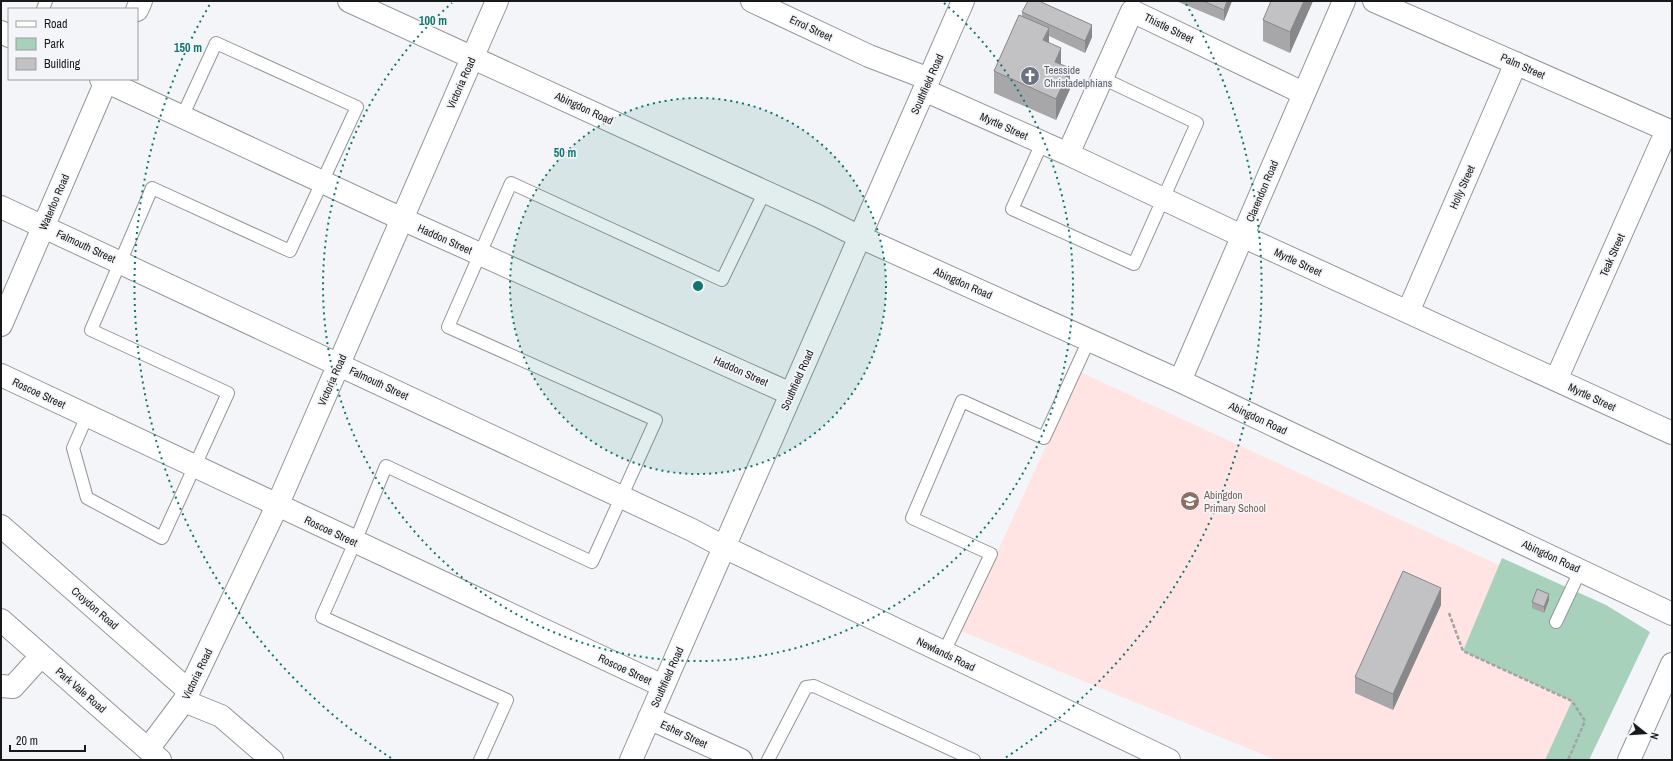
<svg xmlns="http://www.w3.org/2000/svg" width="1673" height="761" viewBox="0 0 1673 761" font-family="'Archivo Narrow',sans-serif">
<rect width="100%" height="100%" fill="#f3f5f8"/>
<path fill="#ffe4e3" d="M1080,372L1640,630L1582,760H1276L961,631Z"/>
<path fill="#a8d1bc" d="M1502,558L1606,605L1650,632L1589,760H1545L1572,701L1463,651Z"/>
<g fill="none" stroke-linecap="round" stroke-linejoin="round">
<defs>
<path id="lane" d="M43,9L46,1
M1042,143L1012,209L1134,264L1197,123L1102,78
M87,416L73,448L87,498L162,538L228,393L91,330L152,188L290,251L357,107L216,43L182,117
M1556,622L1580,571
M944,652L991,554L912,518L962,401L1044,438L1089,340
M480,760L507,700L322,617L355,542L386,466L592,562L656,420L448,327L511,183L722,280L765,191
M768,760L806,687L814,686L974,760"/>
<path id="street" d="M349,1L818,216L860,237L1180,381L1672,614
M752,1L869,56L929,79
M1374,1L1672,132
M137,10L141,1
M1,32L9,36
M101,79L402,219L791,394
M924,90L1068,154L1242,236L1672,433
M1068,154L1132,11L1303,93
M1,207L692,530L724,547L1169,760
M1408,312L1516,63
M1,325L107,79
M1,375L663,686
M1556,380L1667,130
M1180,381L1344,1
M1,526L189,691
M1,620L160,760
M1,686L13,687L41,656
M184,701L221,716L272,760
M649,718L741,760
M148,749L184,701L277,506L497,1
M631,760L963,1"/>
<path id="secondary" d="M1629,760L1672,664"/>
</defs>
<use href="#lane" stroke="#949698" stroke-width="14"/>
<use href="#street" stroke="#949698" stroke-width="24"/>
<use href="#secondary" stroke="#949698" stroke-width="24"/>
<path stroke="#a1a3a5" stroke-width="2.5" stroke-dasharray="4 2" stroke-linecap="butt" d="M1449,613L1463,651L1572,701L1585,721L1568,760"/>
<use href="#lane" stroke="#fff" stroke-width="12"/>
<use href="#street" stroke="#fff" stroke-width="22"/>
<use href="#secondary" stroke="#fff" stroke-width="22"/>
</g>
<path fill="#a7a6a9" d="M1176,1H1232L1224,21Z
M1313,1L1290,53L1263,41V20Z
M1022,12L1092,37L1085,53L1049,36V43L1061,64L1070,89L1056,120L994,93V71L1022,16Z
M1549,600L1544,613L1532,608V602Z
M1441,605L1393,710L1355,693V677Z"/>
<path fill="#888789" d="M1227,1H1232L1224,21V10Z
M1304,1H1313L1290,53V32Z
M1092,25V37L1085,53V41Z
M1049,28V49L1043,40Z
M1061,48V70L1055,62Z
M1070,68V89L1056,120V99Z
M1441,588V605L1393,710V694Z
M1549,594V600L1544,613V607Z"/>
<path fill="#c2c1c4" stroke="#888789" d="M1028,1H1039L1092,25L1085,41L1022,12Z
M1203,1H1227L1224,10Z
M1271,1H1304L1290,32L1263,20Z
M1019,15L1049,28L1043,40L1061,48L1055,62L1070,68L1056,99L994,71Z
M1403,571L1441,588L1393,694L1355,677Z
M1537,589L1549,594L1544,607L1532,602Z"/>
<circle cx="698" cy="286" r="188" fill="#0f766e" fill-opacity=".12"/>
<g fill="none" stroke="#0f766e" stroke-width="2" stroke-dasharray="2 4">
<circle cx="698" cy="286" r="188"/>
<path d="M944 3A375 375 0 1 1 452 3"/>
<path d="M391 758A563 563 0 0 1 210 4M1186 4A563 563 0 0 1 1005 758"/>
</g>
<defs>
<symbol id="church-disc" viewBox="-11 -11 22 22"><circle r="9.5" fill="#6b7280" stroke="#f3f5f8"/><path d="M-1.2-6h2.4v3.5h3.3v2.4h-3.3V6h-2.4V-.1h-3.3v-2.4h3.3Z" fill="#fff"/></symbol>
<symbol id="school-disc" viewBox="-11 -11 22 22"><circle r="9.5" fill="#8d6e63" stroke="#f3f5f8"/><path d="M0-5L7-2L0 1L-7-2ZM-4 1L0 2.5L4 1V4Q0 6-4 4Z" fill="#fff"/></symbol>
</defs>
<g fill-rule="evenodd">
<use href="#church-disc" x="1019" y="65" width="22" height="22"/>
<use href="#school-disc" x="1179" y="490" width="22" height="22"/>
</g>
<g text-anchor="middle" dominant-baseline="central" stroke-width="3.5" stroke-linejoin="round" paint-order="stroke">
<g font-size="11" fill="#18191a" stroke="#f3f5f8">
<text transform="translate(811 28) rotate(25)">Errol Street</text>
<text transform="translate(1169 28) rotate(26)">Thistle Street</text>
<text transform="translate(1523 66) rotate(24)">Palm Street</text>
<text transform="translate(461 83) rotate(-66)">Victoria Road</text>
<text transform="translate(927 84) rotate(-66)">Southfield Road</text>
<text transform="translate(584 108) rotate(25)">Abingdon Road</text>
<text transform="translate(1004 126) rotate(24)">Myrtle Street</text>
<text transform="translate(1462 187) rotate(-66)">Holly Street</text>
<text transform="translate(1262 191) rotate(-67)">Clarendon Road</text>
<text transform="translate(54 202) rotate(-67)">Waterloo Road</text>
<text transform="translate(445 239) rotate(24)">Haddon Street</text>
<text transform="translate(86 246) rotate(25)">Falmouth Street</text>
<text transform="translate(1612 255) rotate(-66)">Teak Street</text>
<text transform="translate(1298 262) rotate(25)">Myrtle Street</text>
<text transform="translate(963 283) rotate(24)">Abingdon Road</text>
<text transform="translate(741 371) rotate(24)">Haddon Street</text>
<text transform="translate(332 380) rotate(-66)">Victoria Road</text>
<text transform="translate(797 380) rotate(-66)">Southfield Road</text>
<text transform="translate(379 383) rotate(25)">Falmouth Street</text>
<text transform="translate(39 393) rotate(25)">Roscoe Street</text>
<text transform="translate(1592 397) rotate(25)">Myrtle Street</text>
<text transform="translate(1258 418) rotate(25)">Abingdon Road</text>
<text transform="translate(331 531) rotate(25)">Roscoe Street</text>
<text transform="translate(1551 556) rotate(25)">Abingdon Road</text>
<text transform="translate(95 608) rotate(41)">Croydon Road</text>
<text transform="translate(946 654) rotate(26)">Newlands Road</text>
<text transform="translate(625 669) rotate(25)">Roscoe Street</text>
<text transform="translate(197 674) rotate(-64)">Victoria Road</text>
<text transform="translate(667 677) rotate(-66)">Southfield Road</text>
<text transform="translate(81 690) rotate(41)">Park Vale Road</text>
<text transform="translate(684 734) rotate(25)">Esher Street</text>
</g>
<g font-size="11" fill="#5b616d" stroke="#f3f5f8" text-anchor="start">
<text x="1044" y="70">Teesside<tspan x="1044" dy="13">Christadelphians</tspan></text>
</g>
<g font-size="11" fill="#785e54" stroke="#f3f5f8" text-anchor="start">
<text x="1204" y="495">Abingdon<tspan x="1204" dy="13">Primary School</tspan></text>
</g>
</g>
<circle cx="698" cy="286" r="6" fill="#0f766e" stroke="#f3f5f8" stroke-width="2"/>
<g font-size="12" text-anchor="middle" font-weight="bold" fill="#0f766e" stroke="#f3f5f8" stroke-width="3.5" stroke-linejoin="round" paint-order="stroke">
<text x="433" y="25">100 m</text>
<text x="188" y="52">150 m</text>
<text x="565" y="157">50 m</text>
</g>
<rect width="1673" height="761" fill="none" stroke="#18191a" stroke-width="4"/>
<rect x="8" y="8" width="130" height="72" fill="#f3f5f8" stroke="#9b9d9f"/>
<rect x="16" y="21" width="20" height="6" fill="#ffffff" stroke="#9b9d9f"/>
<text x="44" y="28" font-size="12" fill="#18191a">Road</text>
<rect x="16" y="38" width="20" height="12" fill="#a8d1bc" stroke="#9b9d9f"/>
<text x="44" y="48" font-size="12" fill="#18191a">Park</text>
<rect x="16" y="58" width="20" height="12" fill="#c2c1c4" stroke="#9b9d9f"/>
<text x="44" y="68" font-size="12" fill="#18191a">Building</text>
<g transform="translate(1645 733) rotate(107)" stroke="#f3f5f8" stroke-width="3" paint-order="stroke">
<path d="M0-3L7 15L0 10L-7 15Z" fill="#18191a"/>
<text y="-6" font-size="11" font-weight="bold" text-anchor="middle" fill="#18191a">N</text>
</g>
<path d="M10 745v6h75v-6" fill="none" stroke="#18191a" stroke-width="2"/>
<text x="16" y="745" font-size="12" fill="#18191a" stroke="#f3f5f8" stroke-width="3" paint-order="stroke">20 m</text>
</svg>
